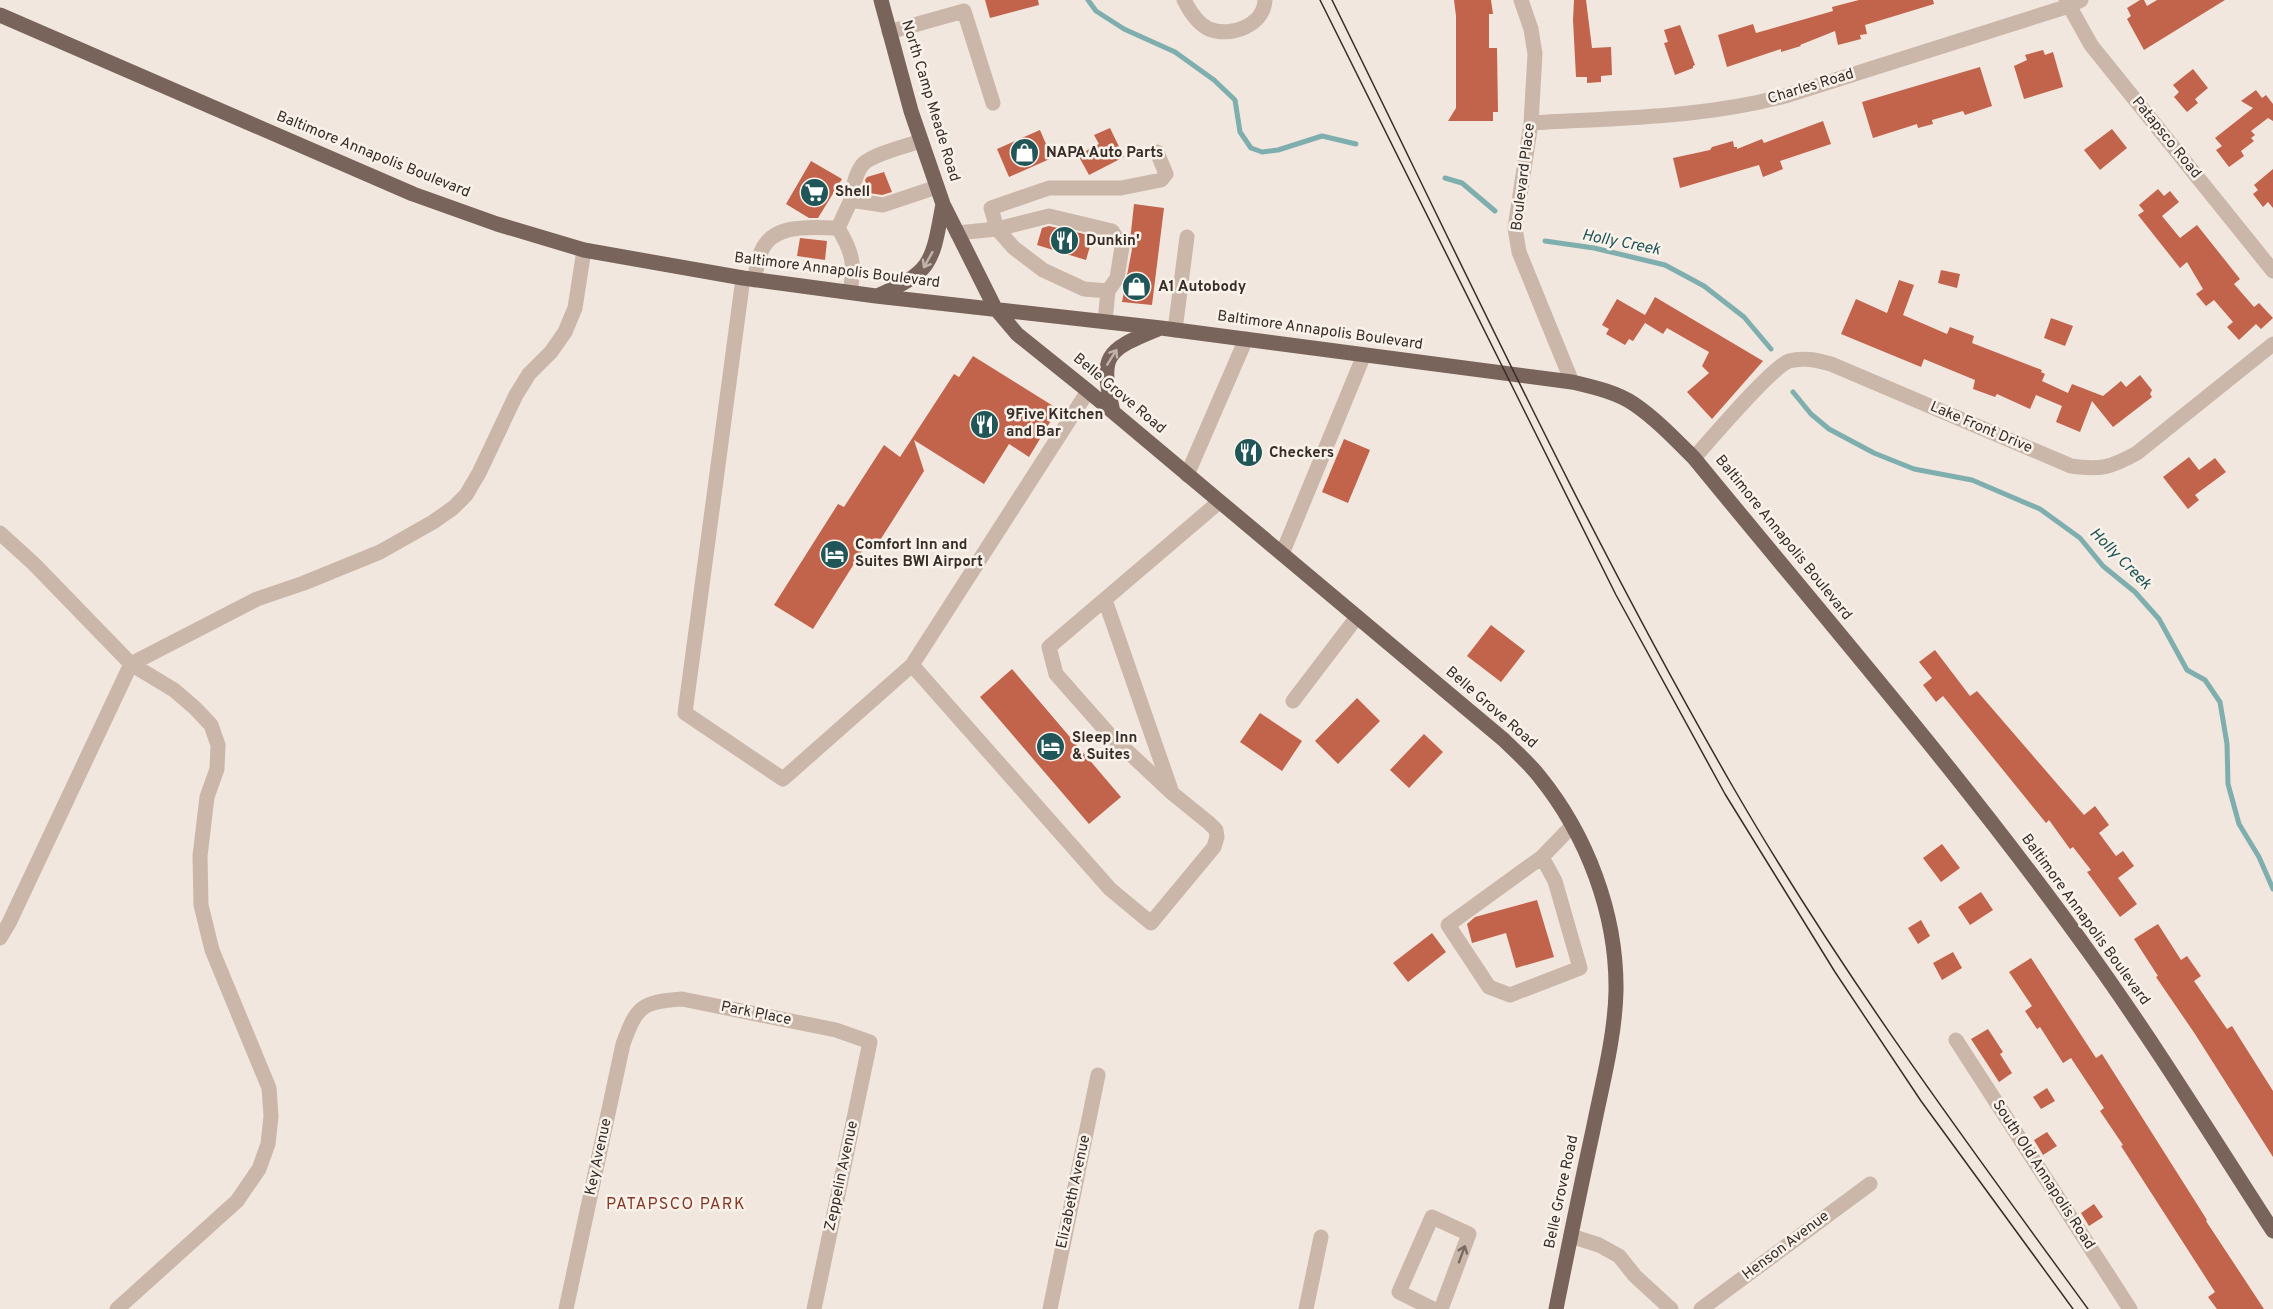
<svg xmlns="http://www.w3.org/2000/svg" width="2273" height="1309" viewBox="0 0 2273 1309" font-family="Overpass,sans-serif">
<rect width="100%" height="100%" fill="#f2e7de"/>
<g fill="none" stroke-linecap="round" stroke-linejoin="round">
<path stroke="#7eaeae" stroke-width="5" d="M1088,0L1096,11L1124,29L1175,52L1214,80L1235,100L1240,132L1251,148L1262,152L1278,150L1322,136L1356,144
M1445,178L1462,183L1495,211
M1545,241L1594,248L1665,265L1704,286L1744,317L1771,349
M1793,392L1811,414L1829,429L1874,453L1914,469L1972,480L2040,509L2080,538L2103,566L2135,592L2159,619L2187,670L2205,680L2220,702L2227,744L2228,784L2239,824L2259,857L2273,889"/>
</g>
<path fill="#c2634c" d="M985,0H1038L1039,5L990,18Z
M1454,0H1491L1493,14H1489V48H1497L1498,112H1493V121H1448L1456,108V16Z
M1574,0H1586L1592,48L1611,47L1612,75L1601,76V82L1587,83V77H1576L1573,20Z
M1859,0H1933L1934,4L1865,25L1867,34L1860,35L1861,39L1838,45L1835,31L1800,45L1801,46L1781,52V49L1727,67L1718,35L1753,24L1756,33L1833,11L1832,7Z
M2140,0H2144L2147,6L2157,0H2225L2144,50L2127,19L2131,16L2127,8Z
M1680,25L1695,65L1693,66V68L1675,75L1664,43L1668,42L1664,30Z
M2043,50L2045,55L2053,52L2063,87L2024,99L2014,66L2027,60L2025,55Z
M1980,67L1992,106L1965,115L1963,111L1932,120L1933,124L1918,128L1917,124L1873,138L1862,102Z
M2193,69L2208,88L2195,99L2198,103L2187,112L2174,97L2179,92L2173,85Z
M2256,90L2262,98L2266,95L2273,104V121L2268,118L2251,131L2255,135L2251,138L2254,141L2241,151L2244,156L2229,167L2216,150L2222,146L2215,138L2253,108L2241,101Z
M1823,121L1831,144L1780,161L1783,169L1763,177L1759,165L1680,188L1673,158L1710,150L1712,147L1733,141L1734,147H1737V149L1762,139L1764,143Z
M1110,128L1124,157L1089,175L1078,155L1099,144L1094,135Z
M2112,129L2127,148L2100,170L2084,150Z
M1040,130L1052,158L1009,177L997,149Z
M811,161L842,179L818,218H809L786,204Z
M2273,169V208L2268,202L2263,207L2253,194L2258,190L2254,185Z
M884,172L892,192L882,195L869,193L865,180L867,177Z
M2158,189L2164,196L2170,191L2179,202L2162,216L2180,238L2197,225L2240,279L2234,284L2254,307L2259,303L2273,318L2261,329L2256,324L2239,340L2227,327L2233,322L2214,300L2206,306L2196,294L2203,289L2187,262L2180,268L2138,215L2144,211L2139,205Z
M1134,204L1164,208L1152,305L1122,302L1132,249L1130,241Z
M1049,226L1093,236L1086,260L1037,245L1042,228Z
M800,238L827,241L825,260L797,256Z
M1941,270L1960,274L1957,288L1938,283Z
M1899,280L1914,285L1903,315L1947,334L1950,327L1974,336L1972,343L2042,370L2041,372L2045,374L2042,381L2068,393L2072,384L2103,396L2121,381L2126,387L2140,375L2152,390L2150,394L2152,397L2113,427L2092,401L2080,432L2056,422L2062,406L2036,395L2030,409L1997,394L1995,397L1973,389L1975,380L1924,359L1921,367L1841,334L1856,299L1887,313Z
M1655,297L1763,361L1712,419L1687,392L1709,373L1702,366L1709,352L1667,328L1663,334L1645,323L1633,341L1629,339L1625,345L1606,334L1609,329L1602,325L1617,299L1645,315Z
M2051,318L2073,326L2065,346L2044,338Z
M973,356L1058,409L1029,457L1009,444L984,484L914,440L924,471L877,545L869,540L813,629L774,605L838,504L844,507L884,445L900,457L954,374L959,377Z
M1344,439L1370,450L1348,503L1322,492Z
M2189,457L2199,470L2215,458L2226,472L2195,495L2199,500L2188,509L2163,477Z
M1491,625L1525,651L1501,682L1467,656Z
M1935,650L1970,696L1977,691L2084,815L2095,806L2109,825L2099,833L2116,856L2123,851L2134,866L2118,878L2137,904L2120,917L2087,872L2091,870L2073,847L2070,849L2049,820L2046,823L1943,696L1936,702L1923,685L1932,678L1919,662Z
M1012,669L1121,797L1089,824L980,697Z
M1357,698L1380,721L1338,764L1315,741Z
M1260,713L1302,741L1282,771L1240,742Z
M1424,734L1443,752L1409,788L1390,770Z
M1942,844L1960,868L1941,882L1923,858Z
M1981,892L1993,910L1970,925L1958,907Z
M1537,900L1554,957L1516,968L1506,933L1472,943L1467,924L1475,917Z
M1921,920L1930,936L1918,944L1908,928Z
M2158,924L2181,960L2187,956L2201,976L2194,981L2227,1029L2232,1026L2273,1091V1157L2195,1034L2156,977L2158,976L2134,939Z
M1432,933L1446,952L1408,982L1393,963Z
M1953,952L1962,968L1942,980L1933,963Z
M2031,958L2096,1058L2102,1054L2207,1220L2206,1221L2264,1309H2217L2208,1297L2215,1292L2121,1146L2123,1145L2100,1111L2104,1108L2071,1058L2063,1063L2040,1027L2037,1029L2025,1011L2032,1006L2009,972Z
M1988,1029L2003,1052L2000,1054L2012,1073L1999,1082L1971,1039Z
M2047,1088L2055,1101L2041,1109L2033,1097Z
M2047,1132L2057,1146L2043,1155L2034,1140Z
M2094,1204L2103,1217L2089,1226L2081,1213Z"/>
<g fill="none" stroke-linecap="round" stroke-linejoin="round">
<path stroke="#cab7aa" stroke-width="15" d="M1184,0C1189,10 1198,24 1209,29C1231,38 1264,25 1265,0
M1521,0L1531,29L1535,54L1531,123L1515,228L1519,252L1572,382
M2066,0L2091,45L2273,271
M889,32L964,11L993,103
M1531,123C1616,118 1703,118 1785,96L2069,6L2081,0
M921,141C906,146 873,154 863,164C855,174 853,188 851,200L883,205L937,187
M838,228L851,200
M957,233L997,229L1014,248L1043,270L1084,289L1108,291L1117,278L1122,247L1112,231L1049,216L997,229L991,208L1049,188H1121L1161,180L1166,174L1157,152
M743,278L685,713L783,779L912,665L1088,391
M754,280C756,271 758,261 761,252C773,222 812,228 838,228C853,253 855,264 850,292
M1105,321L1108,291
M1175,330L1187,237
M1694,458C1710,440 1772,367 1789,361C1804,357 1816,360 1831,364L2071,466C2101,470 2110,468 2137,453L2273,344
M1187,475L1246,339
M0,533L34,564L131,664L257,599L304,583L380,552L433,522L453,508L466,495L479,473L516,395L529,374L551,352L565,332L575,308L584,250
M1282,554L1364,355
M1105,600L1171,790
M912,665L1110,889L1151,923L1214,847L1217,837L1216,830L1209,823L1172,793L1108,733L1056,674L1049,647L1219,502
M1293,701L1357,617
M1542,857L1555,881L1580,968L1510,995L1489,987L1448,925L1542,857L1572,826
M0,938L9,923L131,664L174,690L195,708L211,725L218,745L217,769L207,797L200,856L201,905L212,950L269,1088L271,1116L268,1144L259,1169L237,1201L117,1309
M1956,1040L2130,1309
M1571,1236L1599,1245L1619,1256L1635,1276L1671,1309
M566,1309L623,1044C637,1006 641,1002 682,999L836,1030L870,1042L814,1309
M1050,1309L1098,1075
M1306,1309L1321,1237
M1433,1309L1399,1292L1432,1217L1469,1234L1441,1309
M1701,1309L1870,1184"/>
<path stroke="#79645b" stroke-width="15" d="M881,0L911,111L943,204L995,308L1017,334L1088,391L1504,740C1516,752 1529,763 1539,776C1587,835 1617,914 1616,991C1615,1037 1602,1085 1593,1130C1580,1190 1568,1249 1556,1309
M0,15L413,194L497,224L584,250L743,278L876,296L1161,328L1572,382C1593,387 1616,392 1634,404C1656,419 1675,439 1694,458C1829,623 1970,785 2094,959C2157,1047 2214,1140 2273,1231
M877,296C934,271 932,262 943,204
M1113,412C1100,355 1104,351 1158,329"/>
<path stroke="#372d29" stroke-width="1.5" d="M1320,0L1616,595L1725,794L1835,972L1921,1101L2073,1309
M1332,0C1462,264 1586,532 1733,787C1838,969 1964,1139 2088,1309"/>
</g>
<defs><path id="oneway-shaft" d="M-6 0H5M1.5-3L5.5 0L1.5 3" fill="none" stroke-width="1.6" stroke-linecap="round" stroke-linejoin="round" transform="scale(1.5)"/></defs>
<g stroke="#bfb2aa">
<use href="#oneway-shaft" transform="translate(928 260) rotate(119)"/>
<use href="#oneway-shaft" transform="translate(1112 357) rotate(-58)"/>
</g>
<use stroke="#796b63" href="#oneway-shaft" transform="translate(1462 1254) rotate(-70)"/>
<defs>
<symbol id="shop-disc" viewBox="-11 -11 22 22"><circle r="9.5" fill="#205658" stroke="#f9f2ea"/><path d="M-5-2.5h2.3a2.7 3.5 0 0 1 5.4 0H5L5.5 6h-11ZM-1.5-2.5h3a1.5 2.3 0 0 0-3 0Z" fill="#fff"/></symbol>
<symbol id="supermarket-disc" viewBox="-11 -11 22 22"><circle r="9.5" fill="#205658" stroke="#f9f2ea"/><path d="M-6-5.5h2.5l.6 2H6L4.5 2H-2.5L-4.4-4H-6ZM-1.5 3.2a1.3 1.3 0 1 0 .1 0ZM3 3.2a1.3 1.3 0 1 0 .1 0Z" fill="#fff"/></symbol>
<symbol id="restaurant-disc" viewBox="-11 -11 22 22"><circle r="9.5" fill="#205658" stroke="#f9f2ea"/><path d="M-5-6h1v4h1v-4h1v4h1v-4h1v5L-1.5 .5V6h-2V.5L-5-1ZM5-6V6H3V1.5H1.5Q1.5-4 5-6Z" fill="#fff"/></symbol>
<symbol id="hotel-disc" viewBox="-11 -11 22 22"><circle r="9.5" fill="#205658" stroke="#f9f2ea"/><path d="M-6-4.5h1.5V1H6V5H4.5V3h-9V5H-6ZM-4 0a1.8 1.8 0 1 1 3.6 0ZM.5 0V-2.5h3Q6-2.5 6 0Z" fill="#fff"/></symbol>
</defs>
<g fill-rule="evenodd">
<use href="#shop-disc" x="1008" y="136" width="33" height="33"/>
<use href="#supermarket-disc" x="798" y="176" width="33" height="33"/>
<use href="#restaurant-disc" x="1048" y="224" width="33" height="33"/>
<use href="#shop-disc" x="1120" y="270" width="33" height="33"/>
<use href="#restaurant-disc" x="968" y="408" width="33" height="33"/>
<use href="#restaurant-disc" x="1232" y="436" width="33" height="33"/>
<use href="#hotel-disc" x="818" y="538" width="33" height="33"/>
<use href="#hotel-disc" x="1034" y="730" width="33" height="33"/>
</g>
<g text-anchor="middle" dominant-baseline="central" stroke-width="5" stroke-linejoin="round" paint-order="stroke">
<g font-size="15" fill="#372d29" stroke="#f9f2ea">
<text transform="translate(1811 87) rotate(-17)">Charles Road</text>
<text transform="translate(930 101) rotate(73)">North Camp Meade Road</text>
<text transform="translate(2166 138) rotate(51)">Patapsco Road</text>
<text transform="translate(373 155) rotate(22)">Baltimore Annapolis Boulevard</text>
<text transform="translate(1524 177) rotate(-83)">Boulevard Place</text>
<text transform="translate(837 271) rotate(7)">Baltimore Annapolis Boulevard</text>
<text transform="translate(1320 331) rotate(8)">Baltimore Annapolis Boulevard</text>
<text transform="translate(1119 394) rotate(40)">Belle Grove Road</text>
<text transform="translate(1981 428) rotate(23)">Lake Front Drive</text>
<text transform="translate(1783 538) rotate(51)">Baltimore Annapolis Boulevard</text>
<text transform="translate(1491 708) rotate(41)">Belle Grove Road</text>
<text transform="translate(2085 920) rotate(54)">Baltimore Annapolis Boulevard</text>
<text transform="translate(756 1014) rotate(11)">Park Place</text>
<text transform="translate(599 1157) rotate(-78)">Key Avenue</text>
<text transform="translate(2043 1175) rotate(57)">South Old Annapolis Road</text>
<text transform="translate(842 1176) rotate(-78)">Zeppelin Avenue</text>
<text transform="translate(1074 1192) rotate(-78)">Elizabeth Avenue</text>
<text transform="translate(1562 1192) rotate(-78)">Belle Grove Road</text>
<text transform="translate(1786 1246) rotate(-37)">Henson Avenue</text>
</g>
<g font-size="15" font-weight="bold" fill="#372d29" stroke="#f9f2ea" text-anchor="start">
<text x="1046" y="153">NAPA Auto Parts</text>
<text x="835" y="192">Shell</text>
<text x="1086" y="241">Dunkin'</text>
<text x="1158" y="287">A1 Autobody</text>
<text x="1006" y="415">9Five Kitchen<tspan x="1006" dy="17">and Bar</tspan></text>
<text x="1269" y="453">Checkers</text>
<text x="855" y="545">Comfort Inn and<tspan x="855" dy="17">Suites BWI Airport</tspan></text>
<text x="1072" y="738">Sleep Inn<tspan x="1072" dy="17">&amp; Suites</tspan></text>
</g>
<g font-size="16" font-style="italic" fill="#205658" stroke="#f9f2ea">
<text transform="translate(1621 243) rotate(11)">Holly Creek</text>
<text transform="translate(2120 559) rotate(45)">Holly Creek</text>
</g>
<g font-size="16" letter-spacing="1.5" fill="#843725" stroke="#f9f2ea">
<text x="676" y="1205">PATAPSCO PARK</text>
</g>
</g>
</svg>
